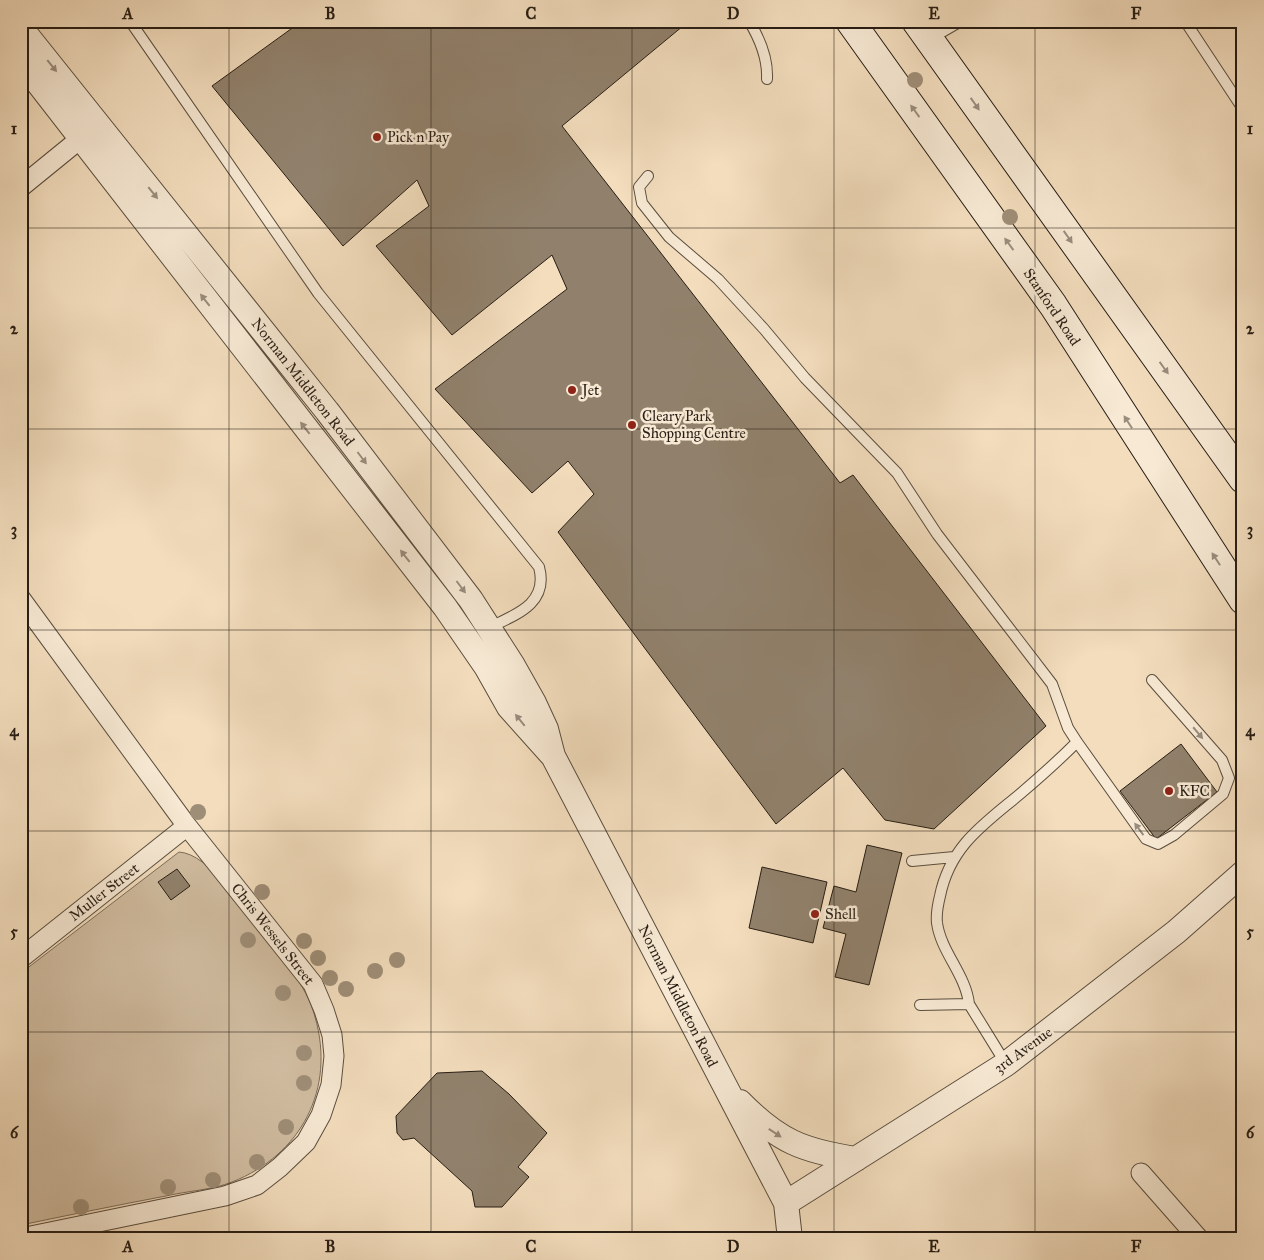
<svg xmlns="http://www.w3.org/2000/svg" width="1264" height="1260" viewBox="0 0 1264 1260" font-family="'IM FELL Great Primer',serif">
<rect width="100%" height="100%" fill="#f3ddbd"/>
<filter id="stains"><feTurbulence type="fractalNoise" baseFrequency=".004" numOctaves="4"/><feColorMatrix values="0 0 0 0 .2 0 0 0 0 .09 0 0 0 0 .02 0 0 0 .5 -.17"/></filter>
<radialGradient id="worn" r=".72"><stop offset=".6" stop-color="#630" stop-opacity="0"/><stop offset="1" stop-color="#630" stop-opacity=".3"/></radialGradient>
<path fill="#d0bca0" stroke="#7c6c5a" d="M179,852C210,854 242,908 261,932C282,958 306,984 315,1017C336,1089 301,1155 232,1182C212,1190 187,1191 166,1196C118,1205 69,1215 21,1225V973Z"/>
<path fill="#91816c" stroke="#271d14" d="M302,21H689L562,126L840,483L853,475L1046,726L934,829L885,820L843,768L776,824L558,532L594,494L568,461L532,493L435,389L567,289L552,255L452,335L376,246L429,206L417,180L343,246L212,86Z
M1181,744L1217,792L1156,839L1120,791Z
M867,845L902,853L869,985L835,977L846,934L823,928L834,886L856,892Z
M762,867L827,882L813,943L749,928Z
M177,869L190,886L171,900L158,882Z
M482,1071L509,1094L547,1133L518,1167L529,1177L502,1207H475L472,1191L414,1138L403,1140L397,1133L396,1116L437,1073Z"/>
<g fill="none" stroke-linecap="round" stroke-linejoin="round">
<defs>
<path id="service" d="M130,21L318,293L539,567C549,604 515,615 488,628
M749,21C760,39 768,58 767,79
M1185,21L1243,109
M930,39L961,21
M648,176L639,187L642,203L669,237L718,279L764,329L805,378L897,473L937,534L1052,684L1068,728L1077,742L1146,839L1158,844L1174,835L1223,794L1229,778L1222,760L1152,680
M912,861L954,857
M920,1005L969,1004
M1006,1064L969,1004C966,975 941,952 937,923C936,914 938,904 940,896C950,846 984,824 1020,794C1040,777 1059,760 1077,742"/>
<path id="minor" d="M21,187L91,130
M21,599L187,826L313,984L324,1010L332,1035L334,1056L331,1085L321,1115L306,1142L280,1167L257,1185L225,1196L21,1238
M21,958L187,826
M1141,1173L1199,1239"/>
<path id="tertiary" d="M21,28L327,411L471,600L512,664L534,703L546,729L553,756L786,1203L790,1239
M21,61L445,607L487,668L509,707L551,754
M740,1102C778,1141 803,1151 856,1159
M786,1203L1006,1064L1176,932L1243,873"/>
<path id="secondary" d="M850,21L1053,305L1243,600
M916,21L1243,479"/>
</defs>
<use href="#service" stroke="#5a4d3e" stroke-width="12"/>
<use href="#minor" stroke="#5a4d3e" stroke-width="21"/>
<use href="#tertiary" stroke="#5a4d3e" stroke-width="26"/>
<use href="#secondary" stroke="#271d14" stroke-width="30"/>
<use href="#service" stroke="#f7e9d4" stroke-width="10"/>
<use href="#minor" stroke="#f7e9d4" stroke-width="19"/>
<use href="#tertiary" stroke="#f7e9d4" stroke-width="24"/>
<use href="#secondary" stroke="#f7e9d4" stroke-width="28"/>
</g>
<g fill="#9f8e77">
<circle cx="915" cy="80" r="8"/>
<circle cx="1010" cy="217" r="8"/>
<circle cx="198" cy="812" r="8"/>
<circle cx="262" cy="892" r="8"/>
<circle cx="248" cy="940" r="8"/>
<circle cx="304" cy="941" r="8"/>
<circle cx="318" cy="958" r="8"/>
<circle cx="397" cy="960" r="8"/>
<circle cx="375" cy="971" r="8"/>
<circle cx="330" cy="978" r="8"/>
<circle cx="346" cy="989" r="8"/>
<circle cx="283" cy="993" r="8"/>
<circle cx="304" cy="1053" r="8"/>
<circle cx="304" cy="1083" r="8"/>
<circle cx="286" cy="1127" r="8"/>
<circle cx="257" cy="1162" r="8"/>
<circle cx="213" cy="1180" r="8"/>
<circle cx="168" cy="1187" r="8"/>
<circle cx="81" cy="1207" r="8"/>
</g>
<defs><path id="oneway-solid" d="M-6-.8H1V-3.2L6.5 0L1 3.2V.8H-6Z" transform="scale(1.25)"/></defs>
<g fill="#998d7e">
<use href="#oneway-solid" transform="translate(52 66) rotate(51)"/>
<use href="#oneway-solid" transform="translate(975 104) rotate(55)"/>
<use href="#oneway-solid" transform="translate(915 111) rotate(-126)"/>
<use href="#oneway-solid" transform="translate(153 193) rotate(51)"/>
<use href="#oneway-solid" transform="translate(1068 237) rotate(55)"/>
<use href="#oneway-solid" transform="translate(1009 244) rotate(-126)"/>
<use href="#oneway-solid" transform="translate(205 300) rotate(-128)"/>
<use href="#oneway-solid" transform="translate(1164 368) rotate(54)"/>
<use href="#oneway-solid" transform="translate(1128 422) rotate(-123)"/>
<use href="#oneway-solid" transform="translate(305 428) rotate(-128)"/>
<use href="#oneway-solid" transform="translate(362 458) rotate(53)"/>
<use href="#oneway-solid" transform="translate(405 556) rotate(-128)"/>
<use href="#oneway-solid" transform="translate(1216 559) rotate(-123)"/>
<use href="#oneway-solid" transform="translate(461 587) rotate(53)"/>
<use href="#oneway-solid" transform="translate(520 720) rotate(-129)"/>
<use href="#oneway-solid" transform="translate(1198 733) rotate(50)"/>
<use href="#oneway-solid" transform="translate(1139 829) rotate(-126)"/>
<use href="#oneway-solid" transform="translate(775 1133) rotate(33)"/>
</g>
<path fill="none" stroke="#271d14" stroke-width="1" stroke-opacity="0.55" d="M229,21V1239M431,21V1239M632,21V1239M834,21V1239M1035,21V1239M21,228H1243M21,429H1243M21,630H1243M21,831H1243M21,1032H1243"/>
<g fill="#8f2418" stroke="#f7e9d4" stroke-width="2">
<circle cx="377" cy="137" r="5"/>
<circle cx="572" cy="390" r="5"/>
<circle cx="632" cy="425" r="5"/>
<circle cx="1169" cy="791" r="5"/>
<circle cx="815" cy="914" r="5"/>
</g>
<g text-anchor="middle" dominant-baseline="central" stroke-width="5" stroke-linejoin="round" paint-order="stroke">
<g font-size="15" fill="#271d14" stroke="#f7e9d4" text-anchor="start">
<text x="387" y="137">Pick n Pay</text>
<text x="582" y="390">Jet</text>
<text x="642" y="416">Cleary Park<tspan x="642" dy="17">Shopping Centre</tspan></text>
<text x="1179" y="791">KFC</text>
<text x="825" y="914">Shell</text>
</g>
<g font-size="15" fill="#271d14" stroke="#f7e9d4">
<text transform="translate(1052 307) rotate(56)">Stanford Road</text>
<text transform="translate(303 382) rotate(52)">Norman Middleton Road</text>
<text transform="translate(104 892) rotate(-38)">Muller Street</text>
<text transform="translate(273 934) rotate(52)">Chris Wessels Street</text>
<text transform="translate(678 996) rotate(63)">Norman Middleton Road</text>
<text transform="translate(1023 1050) rotate(-36)">3rd Avenue</text>
</g>
</g>
<rect width="1264" height="1260" fill="none" stroke="#f3ddbd" stroke-width="55"/>
<rect x="28" y="28" width="1208" height="1204" fill="none" stroke="#271d14" stroke-width="2"/>
<g font-size="16" text-anchor="middle" font-weight="bold" fill="#271d14">
<text x="128" y="19">A</text>
<text x="330" y="19">B</text>
<text x="531" y="19">C</text>
<text x="733" y="19">D</text>
<text x="934" y="19">E</text>
<text x="1136" y="19">F</text>
<text x="14" y="134">1</text>
<text x="1250" y="134">1</text>
<text x="14" y="334">2</text>
<text x="1250" y="334">2</text>
<text x="14" y="535">3</text>
<text x="1250" y="535">3</text>
<text x="14" y="736">4</text>
<text x="1250" y="736">4</text>
<text x="14" y="937">5</text>
<text x="1250" y="937">5</text>
<text x="14" y="1138">6</text>
<text x="1250" y="1138">6</text>
<text x="128" y="1252">A</text>
<text x="330" y="1252">B</text>
<text x="531" y="1252">C</text>
<text x="733" y="1252">D</text>
<text x="934" y="1252">E</text>
<text x="1136" y="1252">F</text>
</g>
<rect width="100%" height="100%" filter="url(#stains)"/>
<rect width="100%" height="100%" fill="url(#worn)"/>
</svg>
